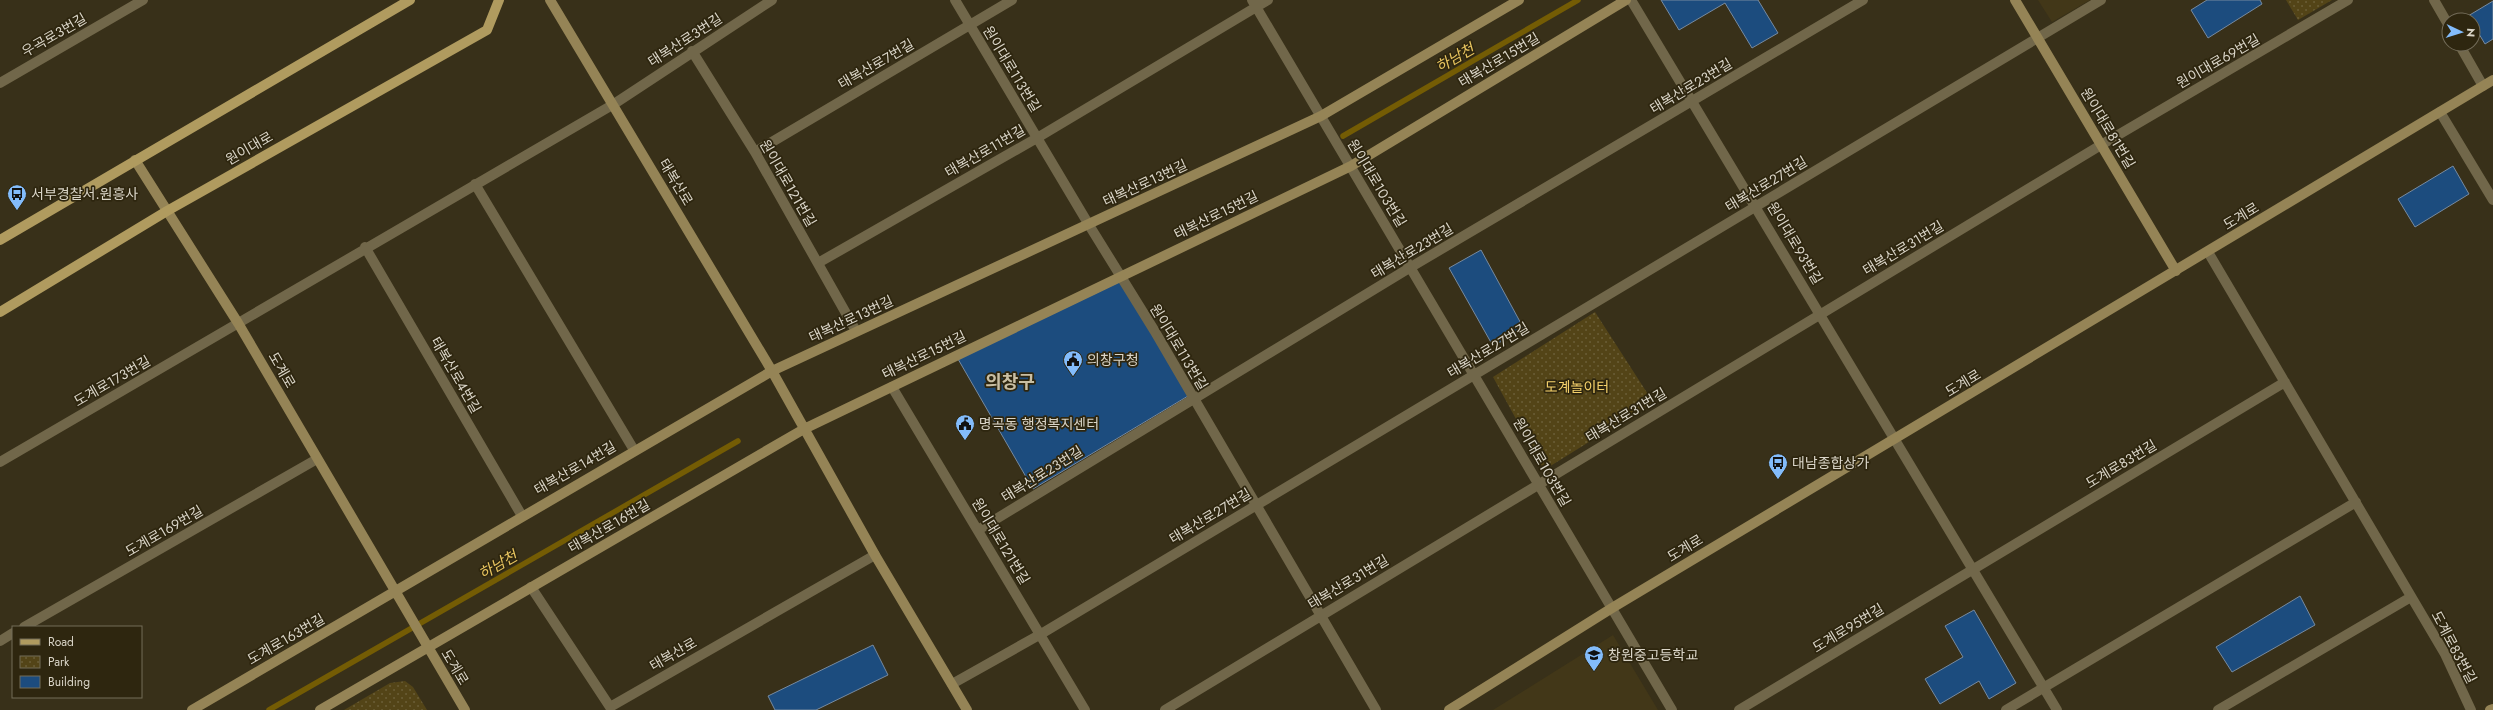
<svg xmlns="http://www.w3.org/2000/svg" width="2493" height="710" viewBox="0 0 2493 710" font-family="Jost,'Noto Sans KR',sans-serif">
<defs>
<pattern id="park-dots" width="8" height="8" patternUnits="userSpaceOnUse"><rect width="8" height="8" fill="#534417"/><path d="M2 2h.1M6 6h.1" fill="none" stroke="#6b5e37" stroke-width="1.8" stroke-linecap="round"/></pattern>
</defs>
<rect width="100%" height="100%" fill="#383019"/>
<path fill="#423718" d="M2038,0H2090L2052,22Z
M1613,635L1658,710H1493Z"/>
<path fill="url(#park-dots)" d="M2286,0H2332L2298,20Z
M1595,312L1653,402L1544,470L1493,377Z
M405,681L413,687L427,710H344L390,683Z"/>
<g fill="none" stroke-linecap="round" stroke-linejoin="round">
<path stroke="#745c04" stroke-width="5.5" d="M1343,136L1578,0
M269,710L738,441"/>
</g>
<path fill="#1c4c7e" stroke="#778a9f" d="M1661,0H1758L1778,33L1752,48L1725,3L1679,30Z
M2207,0H2260L2262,4L2208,38L2191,10Z
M2493,1V39L2485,44L2473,24V20L2468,16Z
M2453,166L2469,194L2415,227L2398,199Z
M1481,250L1524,329L1493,346L1449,268Z
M1121,281L1188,396L1033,489L958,359Z
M2300,596L2315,625L2232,672L2216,647Z
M1974,610L2016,683L1989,699L1979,681L1940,704L1925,679L1963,657L1945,626Z
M873,645L888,675L816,710H775L768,696Z"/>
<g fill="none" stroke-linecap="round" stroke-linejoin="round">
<path stroke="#71674a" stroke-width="10" d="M955,0L1089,225L1154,330L1376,710
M1252,0L1672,710
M1631,0L2057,710
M2434,0L2449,26
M2459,44L2483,86
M692,51L755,152L856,331
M0,83L143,0
M2440,112L2493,200
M755,152L1012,0
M475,184L634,450
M365,247L522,516
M2208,252L2445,654L2471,710
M818,263L1037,138L1268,0
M892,387L1085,710
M0,462L614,104L772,0
M978,530L1411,267L1863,0
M531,587L610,707L875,555
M24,627L317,459
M0,641L13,633
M952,684L1041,634L2101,0
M1165,710L2101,145L2348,0
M1739,710L2285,382
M2006,710L2356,502
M2218,710L2411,597"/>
<path stroke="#958456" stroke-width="10" d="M550,0L772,371L875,555L967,710
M2015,0L2176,271
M135,160L238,323L465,710
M192,710L772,371L1321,116L1519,0
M320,710L804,429L1351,166L1626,0
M1449,710L1612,608L2493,80
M2490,710L2493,709"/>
<path stroke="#b09b5f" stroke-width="10" d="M0,240L410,0
M0,312L167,211L487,30L499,0"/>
</g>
<defs>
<symbol id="bus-pin" viewBox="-11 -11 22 30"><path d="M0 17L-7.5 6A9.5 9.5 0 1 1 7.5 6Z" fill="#83bcfb" stroke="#2e260f"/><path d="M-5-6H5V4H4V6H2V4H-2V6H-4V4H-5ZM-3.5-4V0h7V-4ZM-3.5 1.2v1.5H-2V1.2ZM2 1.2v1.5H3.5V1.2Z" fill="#111"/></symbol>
<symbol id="civic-pin" viewBox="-11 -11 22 30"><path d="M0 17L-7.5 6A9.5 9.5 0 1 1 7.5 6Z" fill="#83bcfb" stroke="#2e260f"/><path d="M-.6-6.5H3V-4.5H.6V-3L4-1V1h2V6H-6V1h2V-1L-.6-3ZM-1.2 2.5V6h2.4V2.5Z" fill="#111"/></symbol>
<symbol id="school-pin" viewBox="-11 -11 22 30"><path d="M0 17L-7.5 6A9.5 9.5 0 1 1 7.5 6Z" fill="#83bcfb" stroke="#2e260f"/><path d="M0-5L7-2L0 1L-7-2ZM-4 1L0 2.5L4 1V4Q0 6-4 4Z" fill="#111"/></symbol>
</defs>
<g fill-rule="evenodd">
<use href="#bus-pin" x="6" y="183" width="22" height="30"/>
<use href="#civic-pin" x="1062" y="349" width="22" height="30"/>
<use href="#civic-pin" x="954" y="413" width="22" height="30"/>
<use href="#bus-pin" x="1767" y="452" width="22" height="30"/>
<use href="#school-pin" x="1583" y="644" width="22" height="30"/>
</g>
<g text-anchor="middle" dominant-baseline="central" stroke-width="3.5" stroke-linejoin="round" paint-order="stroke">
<g font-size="14" fill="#dad5c8" stroke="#2e260f">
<text transform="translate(54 35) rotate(-30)">우곡로3번길</text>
<text transform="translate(685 40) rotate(-33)">태복산로3번길</text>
<text transform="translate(1499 60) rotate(-31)">태복산로15번길</text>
<text transform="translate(2218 61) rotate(-30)">원이대로69번길</text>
<text transform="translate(876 64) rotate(-30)">태복산로7번길</text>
<text transform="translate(1012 69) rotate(59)">원이대로113번길</text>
<text transform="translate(1691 86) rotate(-31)">태복산로23번길</text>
<text transform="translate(2108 128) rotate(59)">원이대로81번길</text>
<text transform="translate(249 148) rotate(-30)">원이대로</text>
<text transform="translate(985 151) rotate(-30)">태복산로11번길</text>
<text transform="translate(676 182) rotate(59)">태복산로</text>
<text transform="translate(788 183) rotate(60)">원이대로121번길</text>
<text transform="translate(1145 183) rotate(-25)">태복산로13번길</text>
<text transform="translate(1377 183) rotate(59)">원이대로103번길</text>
<text transform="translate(1766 184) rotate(-31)">태복산로27번길</text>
<text transform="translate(1216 215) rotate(-26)">태복산로15번길</text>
<text transform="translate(2241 216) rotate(-31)">도계로</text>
<text transform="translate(1795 243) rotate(59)">원이대로93번길</text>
<text transform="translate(1903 248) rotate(-31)">태복산로31번길</text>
<text transform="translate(1412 251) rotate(-31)">태복산로23번길</text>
<text transform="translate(851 319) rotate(-25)">태복산로13번길</text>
<text transform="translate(1179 347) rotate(59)">원이대로113번길</text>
<text transform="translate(1488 350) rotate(-31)">태복산로27번길</text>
<text transform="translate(924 355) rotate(-26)">태복산로15번길</text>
<text transform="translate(282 370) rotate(60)">도계로</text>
<text transform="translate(456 375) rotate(60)">태복산로4번길</text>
<text transform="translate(112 381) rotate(-30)">도계로173번길</text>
<text transform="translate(1963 383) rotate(-31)">도계로</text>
<text transform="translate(1626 415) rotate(-31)">태복산로31번길</text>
<text transform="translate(1542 462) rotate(60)">원이대로103번길</text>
<text transform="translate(2121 464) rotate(-31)">도계로83번길</text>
<text transform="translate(575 468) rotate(-30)">태복산로14번길</text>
<text transform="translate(1042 474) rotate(-32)">태복산로23번길</text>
<text transform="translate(1210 516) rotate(-31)">태복산로27번길</text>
<text transform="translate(609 526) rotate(-30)">태복산로16번길</text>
<text transform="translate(164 531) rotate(-30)">도계로169번길</text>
<text transform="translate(1001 541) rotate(59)">원이대로121번길</text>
<text transform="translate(1685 548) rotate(-31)">도계로</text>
<text transform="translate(1348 582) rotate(-31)">태복산로31번길</text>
<text transform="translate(1848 628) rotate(-31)">도계로95번길</text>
<text transform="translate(286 639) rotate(-30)">도계로163번길</text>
<text transform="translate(2454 647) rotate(62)">도계로83번길</text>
<text transform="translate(673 654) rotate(-30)">태복산로</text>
<text transform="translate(455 667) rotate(59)">도계로</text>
</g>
<g font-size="14" fill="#dad5c8" stroke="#2e260f" text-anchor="start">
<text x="31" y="194">서부경찰서.원흥사</text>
<text x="1087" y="360">의창구청</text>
<text x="979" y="424">명곡동 행정복지센터</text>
<text x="1792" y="463">대남종합상가</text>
<text x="1608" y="655">창원중고등학교</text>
</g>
<g font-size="14" fill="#f5d16b" stroke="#2e260f">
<text x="1577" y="387">도계놀이터</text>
</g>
<g font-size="15" font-style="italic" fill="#eac660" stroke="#2e260f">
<text transform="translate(1455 58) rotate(-30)">하남천</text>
<text transform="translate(498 565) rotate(-30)">하남천</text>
</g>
<g font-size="18" font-weight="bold" fill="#c9bfa4" stroke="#2e260f">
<text x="1010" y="382">의창구</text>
</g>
</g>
<rect x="12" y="626" width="130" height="72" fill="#2e260f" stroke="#736c59"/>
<rect x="20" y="639" width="20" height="6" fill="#b09b5f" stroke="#736c59"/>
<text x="48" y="646" font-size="12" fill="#dad5c8">Road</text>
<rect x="20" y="656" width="20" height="12" fill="url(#park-dots)" stroke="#736c59"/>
<text x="48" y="666" font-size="12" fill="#dad5c8">Park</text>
<rect x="20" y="676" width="20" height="12" fill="#1c4c7e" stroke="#736c59"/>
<text x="48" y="686" font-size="12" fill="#dad5c8">Building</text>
<g transform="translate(2461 32) rotate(94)"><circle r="19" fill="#2e260f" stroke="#736c59"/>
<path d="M0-3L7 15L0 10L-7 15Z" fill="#83bcfb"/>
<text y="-6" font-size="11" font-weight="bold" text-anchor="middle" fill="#dad5c8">N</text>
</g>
</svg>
